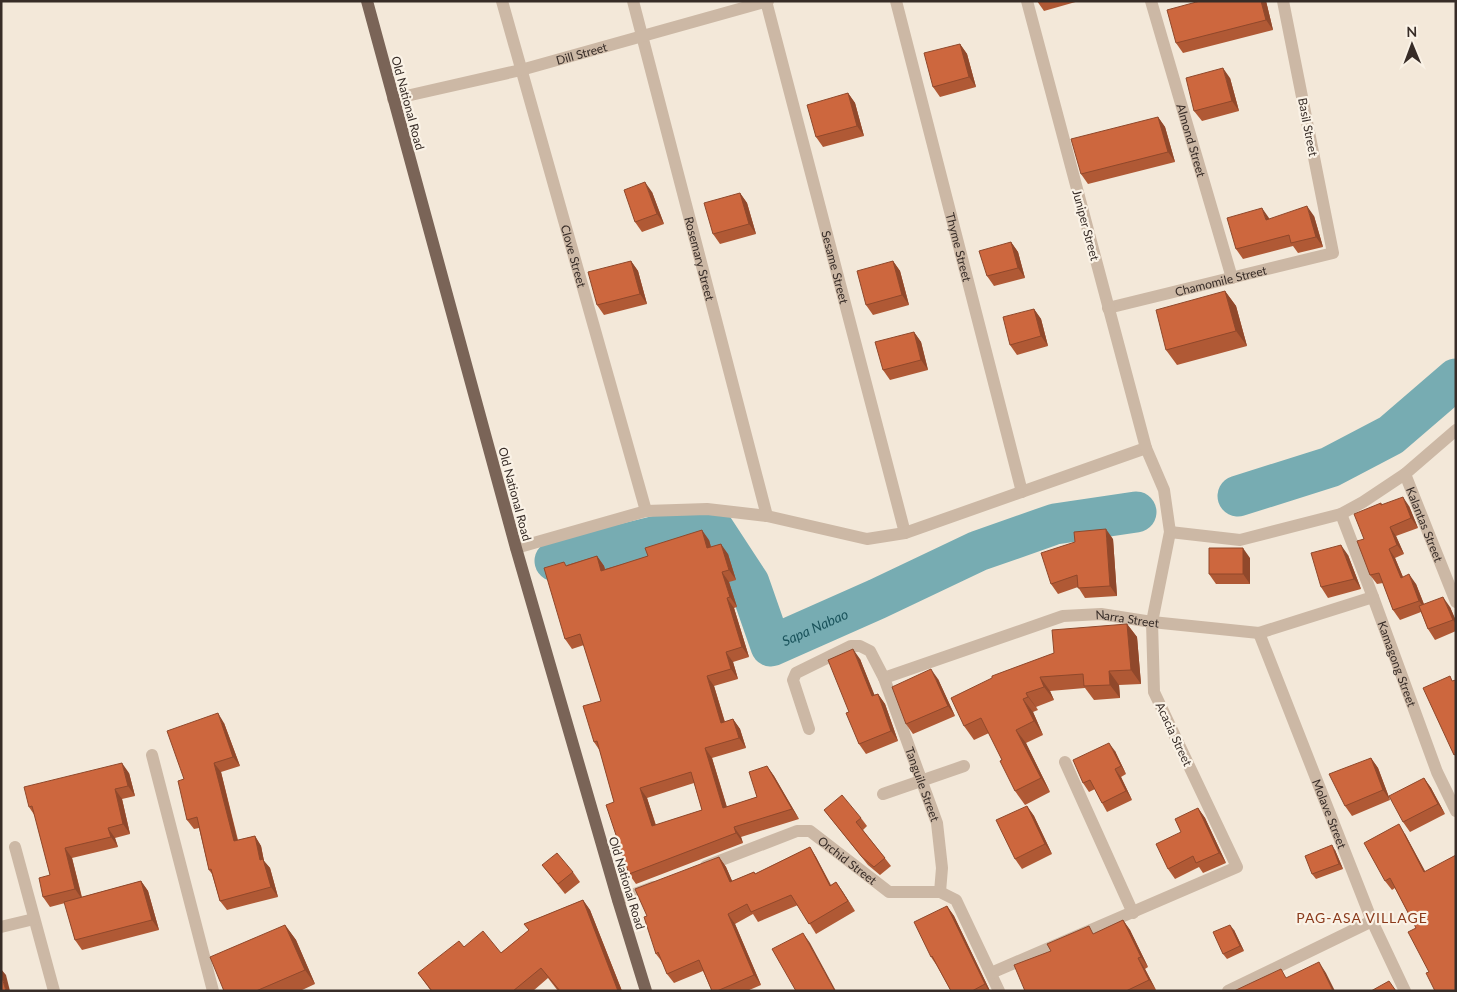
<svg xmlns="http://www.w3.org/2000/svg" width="1457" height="992" viewBox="0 0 1457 992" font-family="Lato,sans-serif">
<rect width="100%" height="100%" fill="#f3e8d9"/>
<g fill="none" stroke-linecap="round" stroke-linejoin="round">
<g stroke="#77acb2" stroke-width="41">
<path d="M1238,496L1330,467L1391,435L1456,379"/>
<path id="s1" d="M555,561L674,532L711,525L749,583L771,646L877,599L978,551L1055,524L1136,512"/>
</g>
<g stroke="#ccb8a5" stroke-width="12">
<path id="s2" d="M502,1L646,511"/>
<path id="s3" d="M633,1L767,516"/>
<path id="s4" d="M766,1L905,533"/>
<path id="s5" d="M896,1L1022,492"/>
<path id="s6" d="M1151,1L1232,278"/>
<path id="s7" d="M393,99L521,70L768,1"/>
<path id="s8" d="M1108,308L1333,253L1283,1"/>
<path id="s9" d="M1405,474L1456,602"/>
<path id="s10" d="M1341,514L1373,597L1437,772L1456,811"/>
<path d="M1170,532L1240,540L1341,514L1363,502L1405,474L1456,430"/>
<path d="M516,548L646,511L707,509L767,516L867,539L905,533L1146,448"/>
<path id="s11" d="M1259,633L1372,921L1405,991"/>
<path id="s12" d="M884,678L1063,616L1101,614L1152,622L1259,633L1373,597"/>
<path id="s13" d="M809,729L793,680L796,673L851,646H860L870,651L884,678L937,823L942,868L940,892"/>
<path d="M152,755L213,991"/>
<path d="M1065,762L1133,913"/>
<path d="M883,794L964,766"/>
<path d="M15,847L54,991"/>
<path id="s14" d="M706,866L797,831H810L889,892H940L956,900L999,991"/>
<path d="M618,900L653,887"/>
<path d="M1,927L34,919"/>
<path d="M991,973L1237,867L1154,692L1152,622L1170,532L1164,490L1146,448L1027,1"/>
<path d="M1228,991L1372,921"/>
</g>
<path stroke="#7a6457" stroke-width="12" d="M367,1L516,548L618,900L646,991"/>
</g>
<path fill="#b05935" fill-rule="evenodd" d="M1037,1H1079L1044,11Z
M1266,1L1273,30L1183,53L1176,43Z
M960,44L967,54L976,87L940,97L933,87Z
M1230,78L1239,111L1202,121L1194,111Z
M848,93L855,103L864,136L823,147L816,137Z
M1158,117L1165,127L1175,162L1088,184L1081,174Z
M652,192L664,224L642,232L635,222Z
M740,193L747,203L756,234L720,244L713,234Z
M1314,216L1323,247L1298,253L1293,246L1243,259L1236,249L1269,219Z
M1011,242L1018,252L1025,278L994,286L987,276Z
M631,261L638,271L647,304L604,315L597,305Z
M893,261L900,271L909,305L873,315L866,305Z
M1225,291L1236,306L1247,346L1177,365L1166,350Z
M1034,309L1041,319L1048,346L1017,355L1010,345Z
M914,332L921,342L928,370L890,380L883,370Z
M1381,503L1382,505L1409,506L1418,528L1396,536L1404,554L1395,558L1403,577L1416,584L1424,604L1450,607L1456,621V631L1435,640L1428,629L1421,612L1400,620L1393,610L1383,583L1377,584L1370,575L1364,539Z
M1113,539L1117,596L1085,598L1078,587L1058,594L1051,584L1075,542Z
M709,540L711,547L728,554L736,580L729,582L737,607L734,608L749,657L733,662L738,679L714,686L725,722L733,719L740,729L746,748L712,758L727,807L757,797L767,766L774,776L799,819L741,837L743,843L636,884L629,874L614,802L600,751L594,742L601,701L584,645L572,649L565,639L567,565L597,556L604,566L605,569ZM694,783L702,810L656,825L647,798Z
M1348,555L1361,589L1328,598L1321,587Z
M1250,558V584H1216L1209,574Z
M1127,624L1137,637L1141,684L1119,685L1120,698L1094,700L1085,688L1050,691L1054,700L1036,707L1038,710L1033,712L1043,735L1026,743L1050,792L1025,805L1015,791L1002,760L989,733L974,740L964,726L1054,653Z
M860,659L874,695L878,694L885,704L898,741L866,754L859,744L849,712Z
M938,679L955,716L913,734L906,724Z
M224,723L240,766L221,772L238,840L255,836L261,846L264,861L270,868L278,897L227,910L220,901L212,874L209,870L199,828L194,829L187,820L184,779Z
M1115,751L1126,774L1121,777L1132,800L1107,812L1102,803L1095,789L1089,792L1083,783Z
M1371,758L1378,768L1390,800L1352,816L1345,806Z
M129,773L135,796L122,799L130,834L115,838L118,847L72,858L82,897L141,881L148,891L159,930L82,950L75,940L65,903L50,907L43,897L50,875L35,816L29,807Z
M1424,778L1431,788L1445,814L1410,832L1403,822Z
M1027,806L1034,816L1052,854L1022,869L1015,859Z
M1198,808L1205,818L1226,863L1203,873L1199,867L1175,879L1168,869L1181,832Z
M824,810L861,818L867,826L863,830L891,866L880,875L868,865Z
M1405,834L1425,872L1429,972L1416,928L1395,888L1392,890L1385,881Z
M810,847L816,857L831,885L836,882L855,911L816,934L798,905L758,922L753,914L735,924L761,985L747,991H712L703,971L674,983L667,974L663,963L656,954L647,916L719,857L726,867L732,881L754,872L755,874Z
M1335,850L1343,869L1316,879L1312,874Z
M542,865L573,872L580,882L565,894Z
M583,900L590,910L622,991H558L548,978L533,991H431L418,973L464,947L501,953L529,930L524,924Z
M947,906L954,916L990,991H951L937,966L931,957Z
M1123,920L1130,930L1148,967L1145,969L1156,990L1025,991L1094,934Z
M285,925L296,940L315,984L300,991H224Z
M1234,930L1244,951L1227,959L1223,954Z"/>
<path fill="#90482b" d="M1261,1H1266L1273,30L1266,20Z
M960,44L967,54L976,87L969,77Z
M1223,68L1230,78L1239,111L1232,101Z
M848,93L855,103L864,136L857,126Z
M1158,117L1165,127L1175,162L1168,152Z
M645,182L652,192L664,224L657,214Z
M740,193L747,203L756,234L749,224Z
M1307,206L1314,216L1323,247L1316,237Z
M1262,208L1269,218L1273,230L1266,220Z
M1011,242L1018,252L1025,278L1018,268Z
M631,261L638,271L647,304L640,294Z
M893,261L900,271L909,305L902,295Z
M1225,291L1236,306L1247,346L1236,331Z
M1034,309L1041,319L1048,346L1041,336Z
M914,332L921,342L928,370L921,360Z
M1403,497L1409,506L1418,528L1411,518Z
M1390,527L1396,536L1404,554L1397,545Z
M1106,529L1113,539L1117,596L1110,586Z
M702,530L709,540L714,558L707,548Z
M721,544L728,554L736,580L729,570Z
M1341,545L1348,555L1361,589L1354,579Z
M1243,548L1250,558V584L1243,574Z
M1389,549L1395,558L1407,587L1401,578Z
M597,556L604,566L608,581L601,571Z
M722,572L729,582L737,607L730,597Z
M1409,574L1416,584L1426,610L1419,601Z
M1443,597L1450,607L1456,621V624L1453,620Z
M727,598L734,608L749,657L742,647Z
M1127,624L1137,637L1141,684L1131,670Z
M853,649L860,659L879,706L872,696Z
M726,652L733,662L738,679L731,669Z
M931,669L938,679L955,716L948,706Z
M1109,671L1119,685L1120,698L1110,685Z
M707,676L714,686L728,733L721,723Z
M1040,677L1050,691L1054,700L1044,687Z
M1026,693L1036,707L1038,710L1028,697Z
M878,694L885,704L898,741L891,731Z
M1023,699L1033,712L1043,735L1034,721Z
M218,713L224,723L240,766L233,757Z
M733,719L740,729L746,748L739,738Z
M1016,730L1026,743L1050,792L1041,778Z
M1109,743L1115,751L1126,774L1121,766Z
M705,748L712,758L730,818L723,808Z
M1371,758L1378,768L1390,800L1383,790Z
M122,763L129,773L135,796L128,786Z
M214,763L221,772L240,851L234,841Z
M767,766L774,776L799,819L792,809Z
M1115,769L1121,777L1132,800L1126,791Z
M1424,778L1431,788L1445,814L1438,804Z
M640,788L647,798L659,836L652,826Z
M115,789L122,799L130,834L123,824Z
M1027,806L1034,816L1052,854L1045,844Z
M1198,808L1205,818L1226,863L1219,853Z
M1399,824L1405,834L1431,882L1424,872Z
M734,827L741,837L743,843L736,833Z
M108,828L115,838L118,847L111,837Z
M255,836L261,846L264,861L270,868L278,897L271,887L260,860Z
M1332,845L1335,850L1343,869L1339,864Z
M810,847L816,857L836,896L830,886Z
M65,848L72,858L82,899L75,889Z
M719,857L726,867L737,892L730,882Z
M141,881L148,891L159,930L152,920Z
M836,882L843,892L855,911L848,901Z
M583,900L590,910L622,991H618Z
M947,906L954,916L990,991H989L985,984Z
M728,914L735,924L761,985L754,975Z
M1123,920L1130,930L1148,967L1141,957Z
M285,925L296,940L315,984L305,970Z
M1230,925L1234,930L1244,951L1240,946Z
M803,933L810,943L836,991H835Z
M1138,958L1145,969L1156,990L1149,980Z
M1319,962L1326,973L1335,991H1333Z
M1,969L6,975L10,991H6L1,974Z"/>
<path fill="#cd673e" stroke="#90482b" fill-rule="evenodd" d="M1200,1H1261L1266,20L1176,43L1167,10Z
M960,44L969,77L933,87L924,53Z
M1223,68L1232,101L1194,111L1186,78Z
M848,93L857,126L816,137L807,105Z
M1158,117L1168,152L1081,174L1071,139Z
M645,182L657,214L635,222L624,190Z
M740,193L749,224L713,234L704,203Z
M1307,206L1316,237L1291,243L1289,235L1236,249L1227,218L1262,208L1266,220Z
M1011,242L1018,268L987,276L979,251Z
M631,261L640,294L597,305L588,272Z
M893,261L902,295L866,305L857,271Z
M1225,291L1236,331L1166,350L1156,310Z
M1034,309L1041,336L1010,345L1003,317Z
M914,332L921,360L883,370L875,342Z
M1403,497L1411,518L1390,527L1397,545L1389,549L1401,578L1409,574L1419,601L1393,610L1379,573L1370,575L1357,541L1364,539L1354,514L1381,503V505Z
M1106,529L1110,586L1078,588L1077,575L1051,584L1041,553L1075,542L1074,532Z
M702,530L707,548L721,544L729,570L722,572L730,597L727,598L742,647L726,652L731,669L707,676L721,723L733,719L739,738L705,748L723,808L757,797L749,772L767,766L792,809L734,827L736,833L629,874L606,805L614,802L597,741L594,742L583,706L601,701L580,634L565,639L544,568L564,562L566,566L597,556L601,571L648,556L645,548ZM691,772L702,810L652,826L640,788Z
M1341,545L1354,579L1321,587L1311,553Z
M1209,548H1243V574H1209Z
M1443,597L1453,620L1428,629L1419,606Z
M1127,624L1131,670L1109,671L1110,685L1084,686L1083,674L1040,677L1044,687L1026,693L1028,697L1023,699L1034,721L1016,730L1041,778L1015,791L1000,761L1002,760L981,718L964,726L951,698L992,678V676L1054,653L1052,630Z
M853,649L872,696L878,694L891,731L859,744L846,713L849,712L828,660Z
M931,669L948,706L906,724L892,687Z
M1450,676L1452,681L1456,680V754L1454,755L1423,688Z
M218,713L233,757L214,763L234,841L255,836L260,860L263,859L271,887L220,901L211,869L209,870L197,817L187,820L178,781L184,779L167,731Z
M1109,743L1121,766L1115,769L1126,791L1102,803L1090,780L1083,783L1073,760Z
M1371,758L1383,790L1345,806L1329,774Z
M122,763L128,786L115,789L123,824L108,828L111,837L65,848L75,889L43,897L39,878L50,875L32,806L29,807L24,787Z
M1424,778L1438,804L1403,822L1389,796Z
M842,795L861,818L856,822L885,858L874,867L862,857L824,810Z
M1027,806L1045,844L1015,859L996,820Z
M1198,808L1219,853L1196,863L1193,856L1168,869L1156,844L1181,832L1175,819Z
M1399,824L1424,872L1456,855V991H1435L1426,973L1429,972L1408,932L1416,928L1390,878L1385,881L1364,843Z
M1332,845L1339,864L1312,874L1305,856Z
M810,847L830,886L836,882L848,901L809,924L791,895L751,912L747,904L728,914L754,975L717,991H712L699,960L667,974L658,952L656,954L644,917L647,916L635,889L719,857L730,882L754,872L755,874Z
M557,853L573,872L558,884L542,865Z
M141,881L152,920L75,940L64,902Z
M583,900L618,991H560L541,968L513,991H432L418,973L459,941L464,947L483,931L501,953L529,930L524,924Z
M947,906L985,984L972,991H951L932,956L931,957L914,922Z
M1123,920L1141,957L1138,958L1149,980L1126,991H1025L1014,965L1051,951L1047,944L1089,926L1093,934Z
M285,925L305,970L256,991H224L210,957Z
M1230,925L1240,946L1223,954L1213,932Z
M803,933L835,991H796L772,949Z
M1319,962L1333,991H1234L1281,969L1286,978Z
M1,974L6,991H1Z
M1389,981L1396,991H1371Z"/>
<g text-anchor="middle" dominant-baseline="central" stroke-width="4.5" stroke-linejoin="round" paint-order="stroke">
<g font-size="12" fill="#372c27" stroke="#faf2e6">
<text stroke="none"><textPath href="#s7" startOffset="194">Dill Street</textPath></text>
<text transform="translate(408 103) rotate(75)">Old National Road</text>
<text transform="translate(1308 127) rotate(79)">Basil Street</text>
<text stroke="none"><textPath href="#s6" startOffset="145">Almond Street</textPath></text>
<text transform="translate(1086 225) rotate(75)">Juniper Street</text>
<text stroke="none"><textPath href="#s5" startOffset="254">Thyme Street</textPath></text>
<text stroke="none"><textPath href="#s2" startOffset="265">Clove Street</textPath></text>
<text stroke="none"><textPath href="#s3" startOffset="266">Rosemary Street</textPath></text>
<text stroke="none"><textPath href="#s4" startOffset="275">Sesame Street</textPath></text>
<text stroke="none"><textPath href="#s8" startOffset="116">Chamomile Street</textPath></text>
<text transform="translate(515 494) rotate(75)">Old National Road</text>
<text stroke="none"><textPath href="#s9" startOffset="54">Kalantas Street</textPath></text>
<text stroke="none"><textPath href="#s12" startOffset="254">Narra Street</textPath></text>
<text stroke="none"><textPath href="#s10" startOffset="160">Kamagong Street</textPath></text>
<text transform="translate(1174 734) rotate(65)">Acacia Street</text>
<text stroke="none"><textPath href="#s13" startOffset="284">Tanguile Street</textPath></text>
<text stroke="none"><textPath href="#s11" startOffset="194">Molave Street</textPath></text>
<text stroke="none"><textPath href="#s14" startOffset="158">Orchid Street</textPath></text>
<text transform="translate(627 883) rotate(73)">Old National Road</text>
</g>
<g font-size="14" font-style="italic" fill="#1a535b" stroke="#faf2e6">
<text stroke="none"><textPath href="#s1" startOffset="344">Sapa Nabao</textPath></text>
</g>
<g font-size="14" letter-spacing="1" fill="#8a3a1b" stroke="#faf2e6">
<text x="1362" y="917">PAG-ASA VILLAGE</text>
</g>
</g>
<rect width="1457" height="992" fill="none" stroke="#372c27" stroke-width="5"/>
<g transform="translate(1412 45) rotate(359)" stroke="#faf2e6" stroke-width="4" paint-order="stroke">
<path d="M0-4L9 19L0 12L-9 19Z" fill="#372c27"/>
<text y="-8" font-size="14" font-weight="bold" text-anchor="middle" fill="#372c27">N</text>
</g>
</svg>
